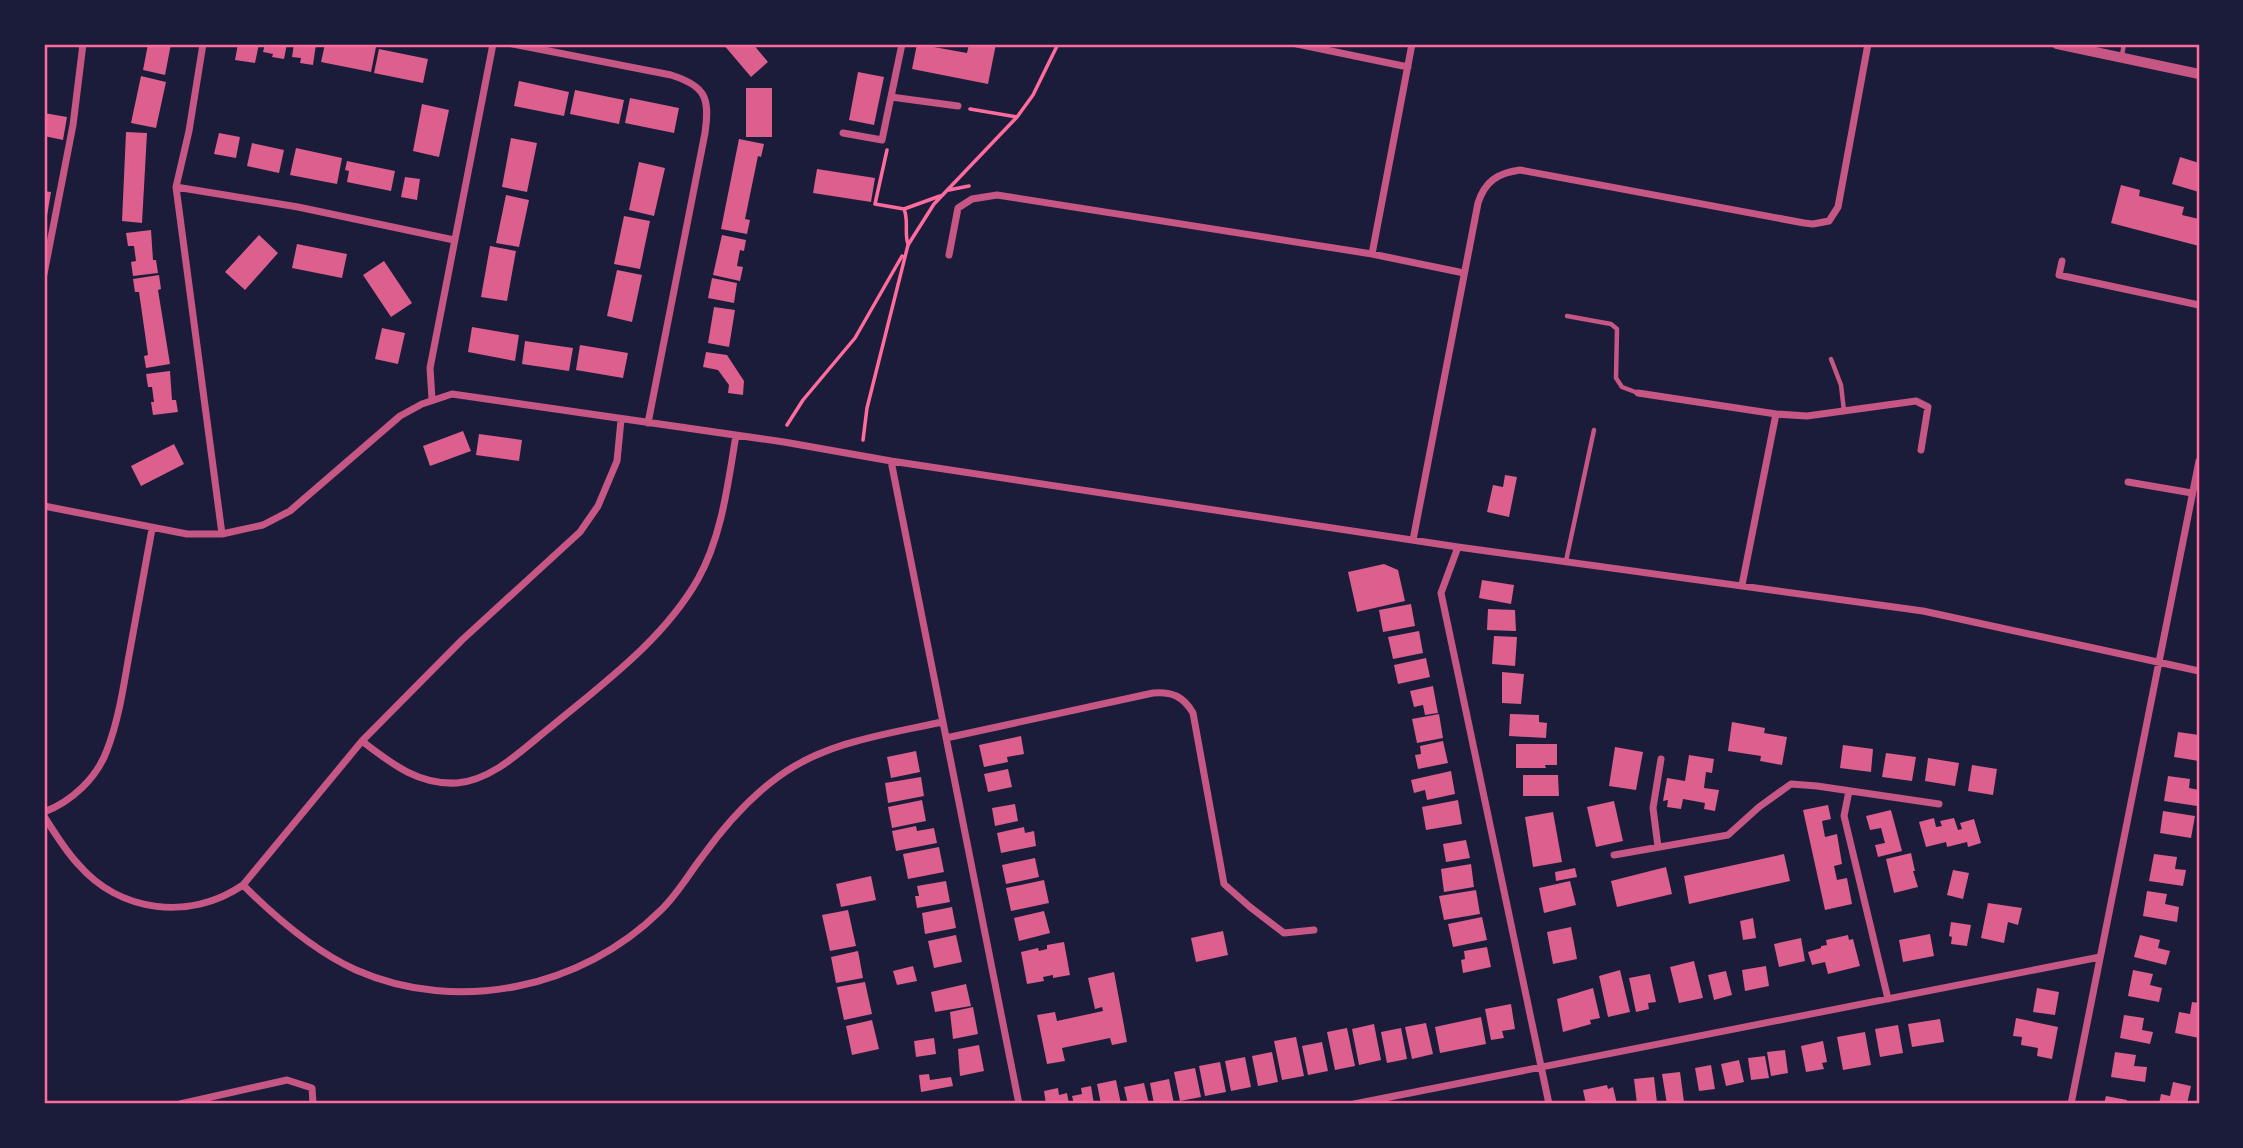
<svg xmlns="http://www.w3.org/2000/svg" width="2243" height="1148" viewBox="0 0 2243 1148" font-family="'Nunito Sans',sans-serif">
<rect width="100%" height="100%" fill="#1b1b3a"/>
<path fill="#dd5f8e" d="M148,44H171L165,75L143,70Z
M238,44H259L255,63L235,60Z
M265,44H287L284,59L272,57L273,54L263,52Z
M294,44H316L313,65L300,63L301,58L292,57Z
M325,44H360L376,47L371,72L321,62Z
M723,44H753L768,62L751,77Z
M917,44L967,53L969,44H996L988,84L912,69Z
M379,49L428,59L423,83L374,73Z
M858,72L884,77L874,125L849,120Z
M141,76L166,82L156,128L131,123Z
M519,81L569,92L564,116L514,106Z
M746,88H772V137H746Z
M575,90L624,100L619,124L570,114Z
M630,98L679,108L674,133L625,123Z
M422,104L449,110L439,157L413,151Z
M44,113L67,117L63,140L44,136Z
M126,132L147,133L142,223L122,221Z
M219,133L240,137L236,158L214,154Z
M511,138L537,143L527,192L502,187Z
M739,139L764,144L761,157L758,156L745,219L750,220L747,234L721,229Z
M252,143L284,150L279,173L247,166Z
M296,148L342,158L337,184L290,175Z
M2180,157L2199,163V192L2172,184Z
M347,161L395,171L391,191L347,182L349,171L345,170Z
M639,162L665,168L654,216L629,210Z
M817,169L875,178L871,202L813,193Z
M405,177L420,179L417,200L401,197Z
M2121,185L2140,190L2139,196L2184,207L2182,215L2199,219V246L2111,223Z
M44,191L51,192L47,216L44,215Z
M506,195L529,200L519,247L496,243Z
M624,216L650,221L640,269L614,264Z
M151,230L153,260H156L158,273L133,276L131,262L136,261L134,246H128L126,233Z
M259,235L278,253L245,290L225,272Z
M722,235L746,240L744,251L740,250L737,266L743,267L740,281L713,275Z
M297,244L347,254L342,278L292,268Z
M490,246L516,251L507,301L481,297Z
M384,261L412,303L391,317L363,275Z
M617,270L642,275L632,322L607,316Z
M159,275L161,289L158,290L170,364L146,368L144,356L148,355L139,292H135L133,279Z
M712,278L737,283L734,303L708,298Z
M714,307L735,310L729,347L708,343Z
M472,327L519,335L515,361L468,352Z
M382,328L405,333L398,364L375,359Z
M525,341L573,348L569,371L522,364Z
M580,345L628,353L623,378L576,370Z
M706,352L727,355L744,381L743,395L728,393L729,385L718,370L703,367Z
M170,371L172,400H176L178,412L153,415L151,402H154L152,387H148L146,374Z
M463,431L471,451L430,466L423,446Z
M479,434L522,440L519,461L476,455Z
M174,444L184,464L141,486L131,466Z
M1505,475L1517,477L1509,517L1487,512L1493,485L1503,487Z
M1384,564L1398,570L1405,601L1357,612L1348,572Z
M1482,580L1514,585L1511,604L1479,598Z
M1411,604L1415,626L1383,632L1379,610Z
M1488,609L1515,610L1516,631L1487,630Z
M1419,631L1423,653L1393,659L1388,637Z
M1494,636L1517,637L1515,666L1492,664Z
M1426,658L1430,677L1398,684L1394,665Z
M1502,672L1524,674L1521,704L1502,703Z
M1433,686L1438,713L1425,715L1423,705L1414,707L1410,691Z
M1439,714L1443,738L1417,743L1412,719Z
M1510,714L1539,715V722L1547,723L1546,738L1509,736Z
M1732,722L1765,728L1764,733L1787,737L1782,765L1760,761L1761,756L1728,751Z
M2178,732L2199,735V761L2174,757Z
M1021,736L1024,754L1007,757L1008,762L984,767L979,745Z
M1443,741L1448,763L1418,769L1415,755L1421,754L1420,746Z
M1516,744H1557V765H1545L1546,768H1516Z
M1843,745L1873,749L1871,772L1840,768Z
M1615,747L1643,752L1636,790L1609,786Z
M916,751L920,772L891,778L887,757Z
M1886,753L1916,757L1912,781L1882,777Z
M1689,755L1714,759L1712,773L1706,772L1704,788L1719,790L1715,811L1704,809L1705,803L1683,799L1681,809L1667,807L1668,800L1663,801L1667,778L1685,781Z
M1928,758L1959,763L1955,786L1925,781Z
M1972,765L1997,769L1993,795L1968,791Z
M1008,769L1012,787L988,792L984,774Z
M1451,771L1455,794L1427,800L1425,790L1414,793L1411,780Z
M1523,775H1558L1559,796H1523Z
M2168,776L2190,779L2189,788L2199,790L2197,806L2164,801Z
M921,777L924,796L888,803L885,783Z
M922,800L926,821L892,828L888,807Z
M1458,800L1462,824L1426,830L1422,807Z
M1614,801L1623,841L1596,847L1587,807Z
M1015,804L1018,821L995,826L992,808Z
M1828,805L1831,819L1822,821L1825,837L1837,834L1842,864L1834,866L1837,880L1847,878L1852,904L1825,910L1803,810Z
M1891,810L1902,851L1878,857L1875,845L1885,843L1881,828L1870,830L1866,816Z
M2163,811L2195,816L2191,838L2160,833Z
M1553,812L1562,862L1533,867L1525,817Z
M1934,818L1936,827L1942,826L1940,821L1954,818L1958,830L1962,829L1960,823L1974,819L1981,843L1968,847L1967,842L1947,847L1946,842L1926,847L1919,822Z
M916,826L917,831L934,828L937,843L896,851L892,831Z
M1024,827L1025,833L1034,831L1036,846L1001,853L997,833Z
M1466,840L1470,858L1446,862L1443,844Z
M939,847L944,872L908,879L903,854Z
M1911,853L1915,871H1913L1918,887L1894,893L1886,859Z
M1784,854L1790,881L1689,904L1684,876Z
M2154,854L2177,857L2175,869L2186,870L2183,886L2149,881Z
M1035,858L1039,877L1006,884L1002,865Z
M1471,864L1474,887L1444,892L1441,869Z
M1666,867L1672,894L1617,907L1611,881Z
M1575,868L1577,877L1556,881L1555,872Z
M1953,870L1969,873L1963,899L1947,895Z
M871,876L876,900L841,907L836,884Z
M1044,880L1049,903L1011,911L1006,888Z
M946,881L950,902L917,908L915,896H919L917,886Z
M1570,881L1576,905L1544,913L1539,888Z
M1476,890L1480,914L1444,920L1439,896Z
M2147,891L2167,894L2165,904L2179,907L2177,922L2143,916Z
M1988,903L2022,908L2018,925L2008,922L2004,943L1981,938Z
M952,907L956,928L925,934L922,913Z
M848,910L856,946L830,951L822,915Z
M1044,911L1050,933L1019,941L1014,918Z
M1482,917L1487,940L1453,947L1448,924Z
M1753,918L1756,938L1743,940L1740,921Z
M1951,922L1971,925L1967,946L1951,944L1952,937L1949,936Z
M1571,927L1577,959L1553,964L1547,932Z
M1223,931L1228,955L1196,962L1191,938Z
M1930,934L1934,956L1903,962L1899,940Z
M956,935L962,962L934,968L928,941Z
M1848,935L1849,940L1853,939L1860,966L1828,974L1825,962L1812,965L1808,952L1821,948V946L1827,945L1826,940Z
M2140,935L2160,940L2158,948L2170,951L2166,965L2134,957Z
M1801,938L1805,961L1779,967L1774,944Z
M1064,942L1070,975L1053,978V975L1043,977L1044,981L1027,984L1021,952L1038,948L1039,951L1047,949V945Z
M1487,947L1491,967L1463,973L1461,960L1465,959L1464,951Z
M858,951L863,978L836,983L831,957Z
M1694,961L1703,998L1679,1003L1670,967Z
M913,966L917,981L897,985L893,971Z
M1766,966L1769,986L1745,991L1742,970Z
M1620,970L1630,1012L1608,1017L1599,976Z
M2133,970L2153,974L2150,985L2162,988L2159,1002L2128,996Z
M1726,971L1732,995L1714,1000L1708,975Z
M1114,972L1127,1042L1112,1045L1110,1038L1062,1048L1065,1061L1047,1064L1037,1015L1055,1012L1057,1021L1103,1011L1102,1007L1095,1009L1088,978Z
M1650,974L1656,1002L1648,1003L1649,1009L1636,1012L1629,978Z
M865,982L872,1014L844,1020L837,987Z
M966,984L971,1006L935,1012L931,992Z
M1593,988L1600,1018L1590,1020L1591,1024L1563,1032L1557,999Z
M2037,988L2059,992L2055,1015L2033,1012Z
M2192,1002L2199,1003V1038L2175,1033L2179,1012L2190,1014Z
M1511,1004L1515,1029L1502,1031L1504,1038L1491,1040L1485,1009Z
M973,1007L978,1034L953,1039L950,1012Z
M2124,1015L2144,1018L2142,1030L2153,1032L2150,1044L2120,1038Z
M1481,1017L1486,1044L1440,1053L1435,1027Z
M2016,1018L2058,1027L2052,1059L2037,1056L2038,1048L2021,1045L2022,1037L2013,1036Z
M1940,1019L1944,1042L1912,1047L1908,1024Z
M872,1020L879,1049L852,1055L846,1026Z
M1426,1023L1433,1054L1412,1059L1405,1027Z
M1374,1024L1381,1060L1359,1065L1352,1029Z
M1898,1025L1903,1053L1880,1057L1875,1029Z
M1347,1028L1355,1066L1335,1070L1327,1032Z
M1401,1028L1407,1059L1387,1063L1381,1032Z
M1865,1032L1871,1065L1843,1070L1837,1037Z
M1296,1037L1304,1076L1282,1080L1274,1041Z
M934,1038L936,1054L916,1057L914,1041Z
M1823,1041L1827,1062L1822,1063L1824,1069L1806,1072L1801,1046Z
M1322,1042L1328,1071L1308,1075L1302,1046Z
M979,1045L984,1071L960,1076L958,1049Z
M1785,1050L1788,1073L1771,1076L1767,1052Z
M1272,1052L1278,1082L1258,1086L1252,1056Z
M2115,1052L2136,1055L2134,1066L2147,1067L2145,1082L2111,1077Z
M1765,1056L1769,1078L1751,1080L1748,1058Z
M1245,1057L1251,1087L1231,1091L1225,1061Z
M1739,1060L1744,1082L1726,1086L1721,1064Z
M1220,1062L1226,1092L1205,1096L1199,1066Z
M1711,1065L1715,1089L1699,1091L1695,1068Z
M1195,1068L1201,1097L1180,1101L1174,1072Z
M1680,1072L1684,1102L1667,1104L1662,1074Z
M929,1074L930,1080L951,1077L953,1086L921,1092L919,1075Z
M1654,1077L1657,1103L1637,1104L1634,1079Z
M1169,1079L1174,1104H1154L1150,1083Z
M1116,1080L1121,1104H1101L1097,1084Z
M2173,1082L2191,1086L2187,1104H2159L2161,1094L2170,1096Z
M1144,1083L1149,1104H1128L1124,1087Z
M1607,1085L1608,1089L1613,1087L1617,1104H1586L1583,1090Z
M1091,1086L1094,1104H1074L1072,1096L1082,1094L1081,1088Z
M1058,1088L1059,1095L1067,1093L1069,1104H1046L1044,1091Z
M2106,1096L2127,1100L2126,1104H2104Z"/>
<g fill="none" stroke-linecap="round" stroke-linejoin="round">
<path stroke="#ff6b9d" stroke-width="3.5" d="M970,109L1017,117
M887,150L875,204L904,209L940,196
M949,190L969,186
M904,209C909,221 904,233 908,244
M787,425L803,400L855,338L902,256
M863,440L867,408L908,245L934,204L1017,117L1033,95L1058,44"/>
<path stroke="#c65784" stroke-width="4.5" d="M2122,55L2124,44
M1567,316L1611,324L1617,329L1616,378L1622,387L1638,393
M1831,359L1841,385L1844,411
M1566,561L1594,430"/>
<path stroke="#c65784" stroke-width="7" d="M203,44L189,131L176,187L222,534
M513,44L671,75C706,86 710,98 705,133L648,423
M1297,44L1408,67
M891,97L958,106
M843,133L882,140L902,44
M176,187L298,207L454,240
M1372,254L1412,44
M949,255L958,208L972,199L997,195L1372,254L1464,273
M2062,261L2059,275L2199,305
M44,274L73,125L83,44
M1638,393L1776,414L1807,416L1916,401L1928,407L1921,450
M432,399L430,368L493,44
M891,461L1019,1104
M2128,482L2192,493
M44,506L187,534H222L263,525L290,511L400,416L422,404L452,394L784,442L891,461L1458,547L1923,611L2199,671
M1413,540L1478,203C1485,181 1498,173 1520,170L1804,223L1813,224L1829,221L1838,207L1868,44
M1458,547L1441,593L1549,1104
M1742,585L1776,414
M946,738L1153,693C1172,691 1184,697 1193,713L1224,884L1250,907L1284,933L1314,930
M362,741C392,764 418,785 457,783C494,780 525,747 552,726C604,683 664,639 698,579C722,536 728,483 736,435
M1849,791L1844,816L1888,999
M44,812C71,802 97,778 107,750C118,722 123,690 128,661C136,617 144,573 152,529
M44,816C54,832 65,850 78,864C120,913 190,921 243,885C275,917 314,951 356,970C458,1015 582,988 660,911C677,895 688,875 702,857C723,828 749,798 778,777C825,742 887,734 942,722
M1658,847L1653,808L1661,759
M1614,855L1728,835L1759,807L1791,784L1817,786L1939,804
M243,885L362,741L462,640L580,532L598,506L617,461L621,420
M180,1104L287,1080L312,1088L313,1103
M1354,1104L2100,957
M2071,1104L2199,461"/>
<path stroke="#c65784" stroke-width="10" d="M2057,44L2199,74"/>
</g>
<rect width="2243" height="1148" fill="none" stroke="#1b1b3a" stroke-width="91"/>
<rect x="46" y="46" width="2152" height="1056" fill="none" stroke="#ff6b9d" stroke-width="2.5"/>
</svg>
